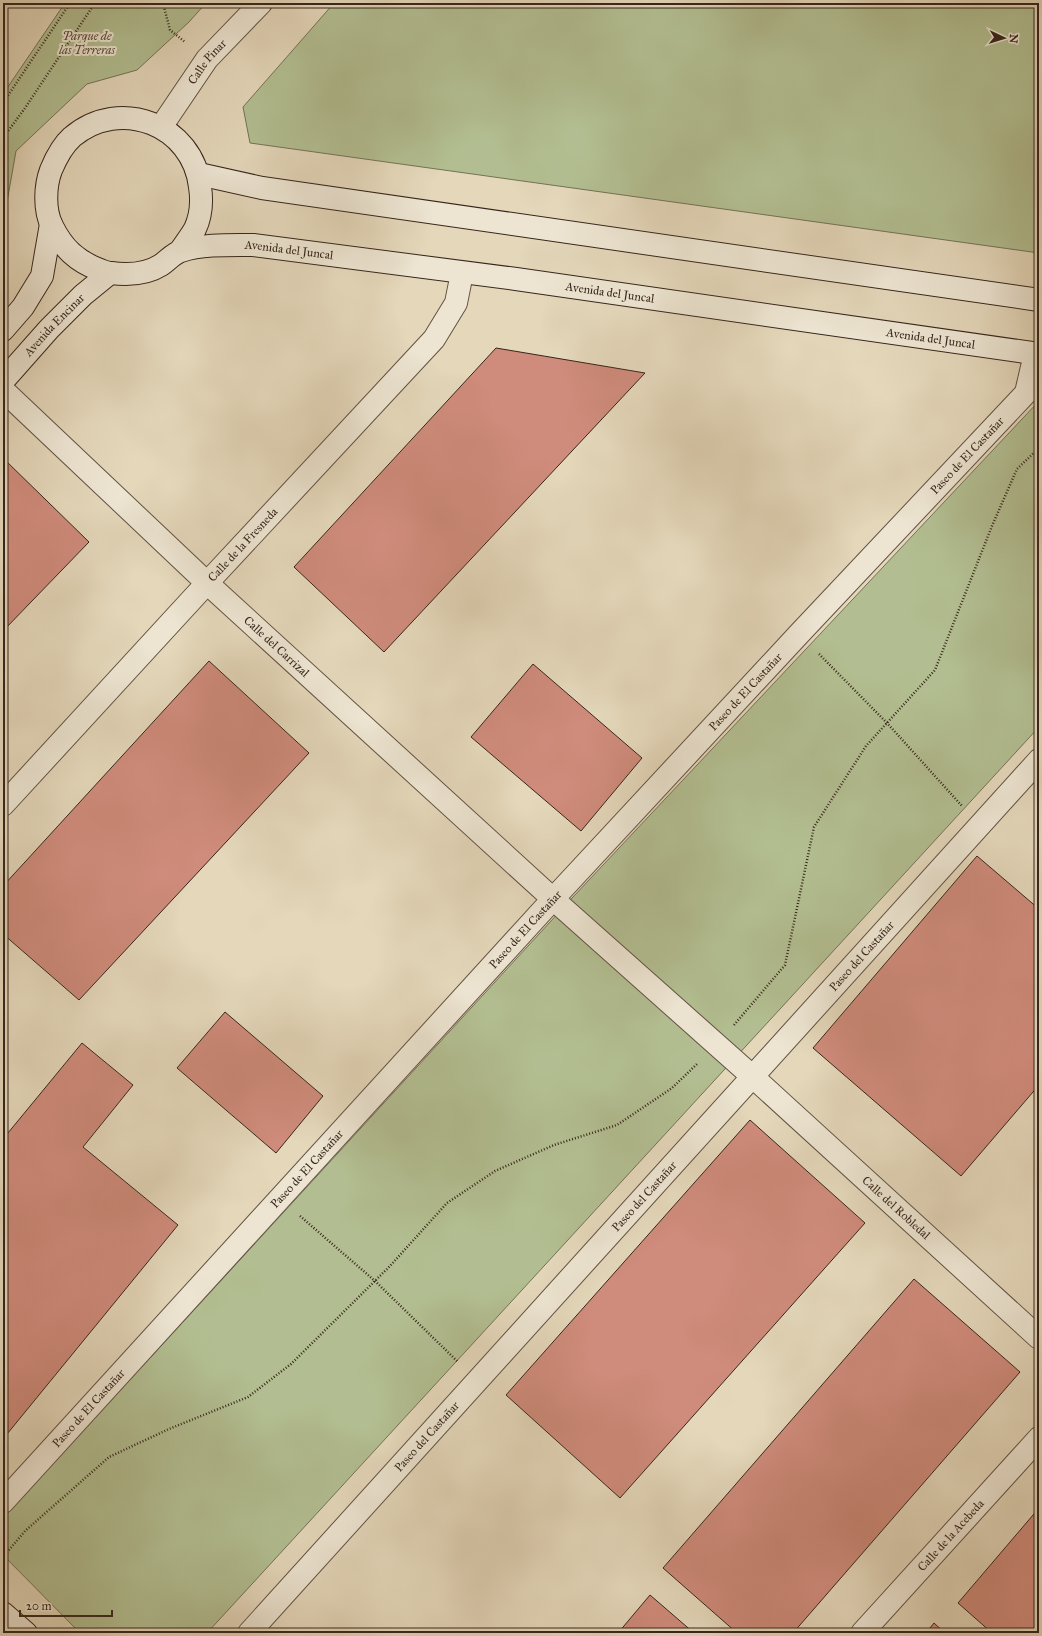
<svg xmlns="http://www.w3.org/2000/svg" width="1042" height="1636" viewBox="0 0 1042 1636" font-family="'IM FELL Great Primer',serif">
<rect width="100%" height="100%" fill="#e4d7ba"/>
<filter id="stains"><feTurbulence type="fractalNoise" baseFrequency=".005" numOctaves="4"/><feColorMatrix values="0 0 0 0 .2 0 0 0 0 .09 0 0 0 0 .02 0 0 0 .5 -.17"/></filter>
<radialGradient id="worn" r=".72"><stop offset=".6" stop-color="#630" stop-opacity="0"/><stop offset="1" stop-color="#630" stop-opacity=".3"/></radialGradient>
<path fill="#b2be91" stroke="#747256" d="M65,3H206L189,22L137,70L87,84L16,151L7,202L6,236L3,239V94Z
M334,3H1039V253L250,143L243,107Z
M1039,401V727L207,1633H80L3,1555V1518L573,897Z"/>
<path fill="#cf8b7b" stroke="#37261c" d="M496,348L645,373L384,652L294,567Z
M4,459L89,542L3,631V460Z
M209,661L309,753L79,1000L3,934V886Z
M533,664L642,758L581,831L471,737Z
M977,856L1039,909V1085L961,1176L813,1048Z
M225,1012L323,1096L276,1153L177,1068Z
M82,1043L133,1085L83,1147L178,1225L3,1439V1139Z
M750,1120L865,1223L620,1498L506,1395Z
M914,1279L1020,1372L793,1633H737L663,1568Z
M1039,1508V1633H992L958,1603Z
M650,1595L694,1633H618Z
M934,1623L945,1633H926Z"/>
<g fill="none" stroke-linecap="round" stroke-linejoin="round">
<defs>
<g id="street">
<path id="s1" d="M161,127L207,59L261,3"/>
<path id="s2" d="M3,390L207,583L553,899L753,1077L1039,1338"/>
<path id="s3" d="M3,805L207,583L434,339L456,303L462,273"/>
<path id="s4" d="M3,1502L553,899L799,634L1026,393L1035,354"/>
<path id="s5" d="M249,1633L1039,760"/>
<path id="s6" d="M862,1633L1039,1438"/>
</g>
<g id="secondary">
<path d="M199,174L262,188L1039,300"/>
<path id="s7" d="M180,251C185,244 191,236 195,229C201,216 202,200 200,187C193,125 120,96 72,137C62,146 56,158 51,170C45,186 44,210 52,226C63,248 76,261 100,270C103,271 107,273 111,273C127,275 147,274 161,265C167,261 174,253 181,251C201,244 231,245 253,245L516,279L1039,354"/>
<path d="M3,330L23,307L42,276L51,224"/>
<path id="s8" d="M3,381L49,329L83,295L110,273"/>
<path d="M3,1613L26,1633"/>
</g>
</defs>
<use href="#street" stroke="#625244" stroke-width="24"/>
<use href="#secondary" stroke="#37261c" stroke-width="24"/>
<path stroke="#37261c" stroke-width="2.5" stroke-dasharray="1 2" stroke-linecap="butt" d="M163,3L170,30L185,42
M3,103L70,3
M3,138L25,108L95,3
M819,654L887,723L962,806
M734,1025L785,965L814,827L866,746L935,670L992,526L1017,469L1039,448
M300,1216L375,1281L458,1362
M3,1557L25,1531L109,1457L169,1429L248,1397L291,1364L390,1266L447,1203L495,1171L554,1145L617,1125L672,1088L698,1063"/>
<use href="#street" stroke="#ede5d2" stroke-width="22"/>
<use href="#secondary" stroke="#ede5d2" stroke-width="22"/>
</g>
<g text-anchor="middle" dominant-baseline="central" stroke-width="4" stroke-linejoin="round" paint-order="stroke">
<g font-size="12" font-style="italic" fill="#564c39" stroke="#ede5d2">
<text x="87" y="36">Parque de<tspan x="87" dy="14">las Terreras</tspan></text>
</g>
<g font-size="12" fill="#37261c" stroke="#ede5d2">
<text stroke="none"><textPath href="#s1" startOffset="80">Calle Pinar</textPath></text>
<text stroke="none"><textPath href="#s7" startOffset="598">Avenida del Juncal</textPath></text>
<text stroke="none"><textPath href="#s7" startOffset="922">Avenida del Juncal</textPath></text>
<text stroke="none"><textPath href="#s8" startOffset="76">Avenida Encinar</textPath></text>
<text stroke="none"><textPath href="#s7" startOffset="1246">Avenida del Juncal</textPath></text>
<text stroke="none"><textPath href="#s4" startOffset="1423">Paseo de El Castañar</textPath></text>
<text stroke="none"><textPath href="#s3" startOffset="354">Calle de la Fresneda</textPath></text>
<text stroke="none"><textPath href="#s2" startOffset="375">Calle del Carrizal</textPath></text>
<text stroke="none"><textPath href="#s4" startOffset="1099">Paseo de El Castañar</textPath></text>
<text stroke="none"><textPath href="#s4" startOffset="775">Paseo de El Castañar</textPath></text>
<text stroke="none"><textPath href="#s5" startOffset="913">Paseo del Castañar</textPath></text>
<text stroke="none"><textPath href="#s4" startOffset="451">Paseo de El Castañar</textPath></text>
<text stroke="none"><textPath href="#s5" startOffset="589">Paseo del Castañar</textPath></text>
<text stroke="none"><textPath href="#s2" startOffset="1211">Calle del Robledal</textPath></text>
<text stroke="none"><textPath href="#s4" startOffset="127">Paseo de El Castañar</textPath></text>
<text stroke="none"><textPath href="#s5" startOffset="265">Paseo del Castañar</textPath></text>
<text stroke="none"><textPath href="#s6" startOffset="132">Calle de la Acebeda</textPath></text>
</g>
</g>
<rect width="1042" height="1636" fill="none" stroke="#e4d7ba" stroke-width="16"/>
<rect x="4" y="4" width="1034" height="1628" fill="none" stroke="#37261c" stroke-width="2"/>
<rect x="8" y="8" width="1026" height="1620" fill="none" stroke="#37261c"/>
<g transform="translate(1004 38) rotate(94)" stroke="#ede5d2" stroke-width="3" paint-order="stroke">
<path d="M0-3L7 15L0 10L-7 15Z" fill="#37261c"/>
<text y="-6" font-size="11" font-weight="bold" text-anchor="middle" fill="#37261c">N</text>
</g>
<path d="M20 1610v6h92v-6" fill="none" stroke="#37261c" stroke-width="2"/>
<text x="26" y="1610" font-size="12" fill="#37261c" stroke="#ede5d2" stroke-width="3" paint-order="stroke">20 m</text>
<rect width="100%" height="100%" filter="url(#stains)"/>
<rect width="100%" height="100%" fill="url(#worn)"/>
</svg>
